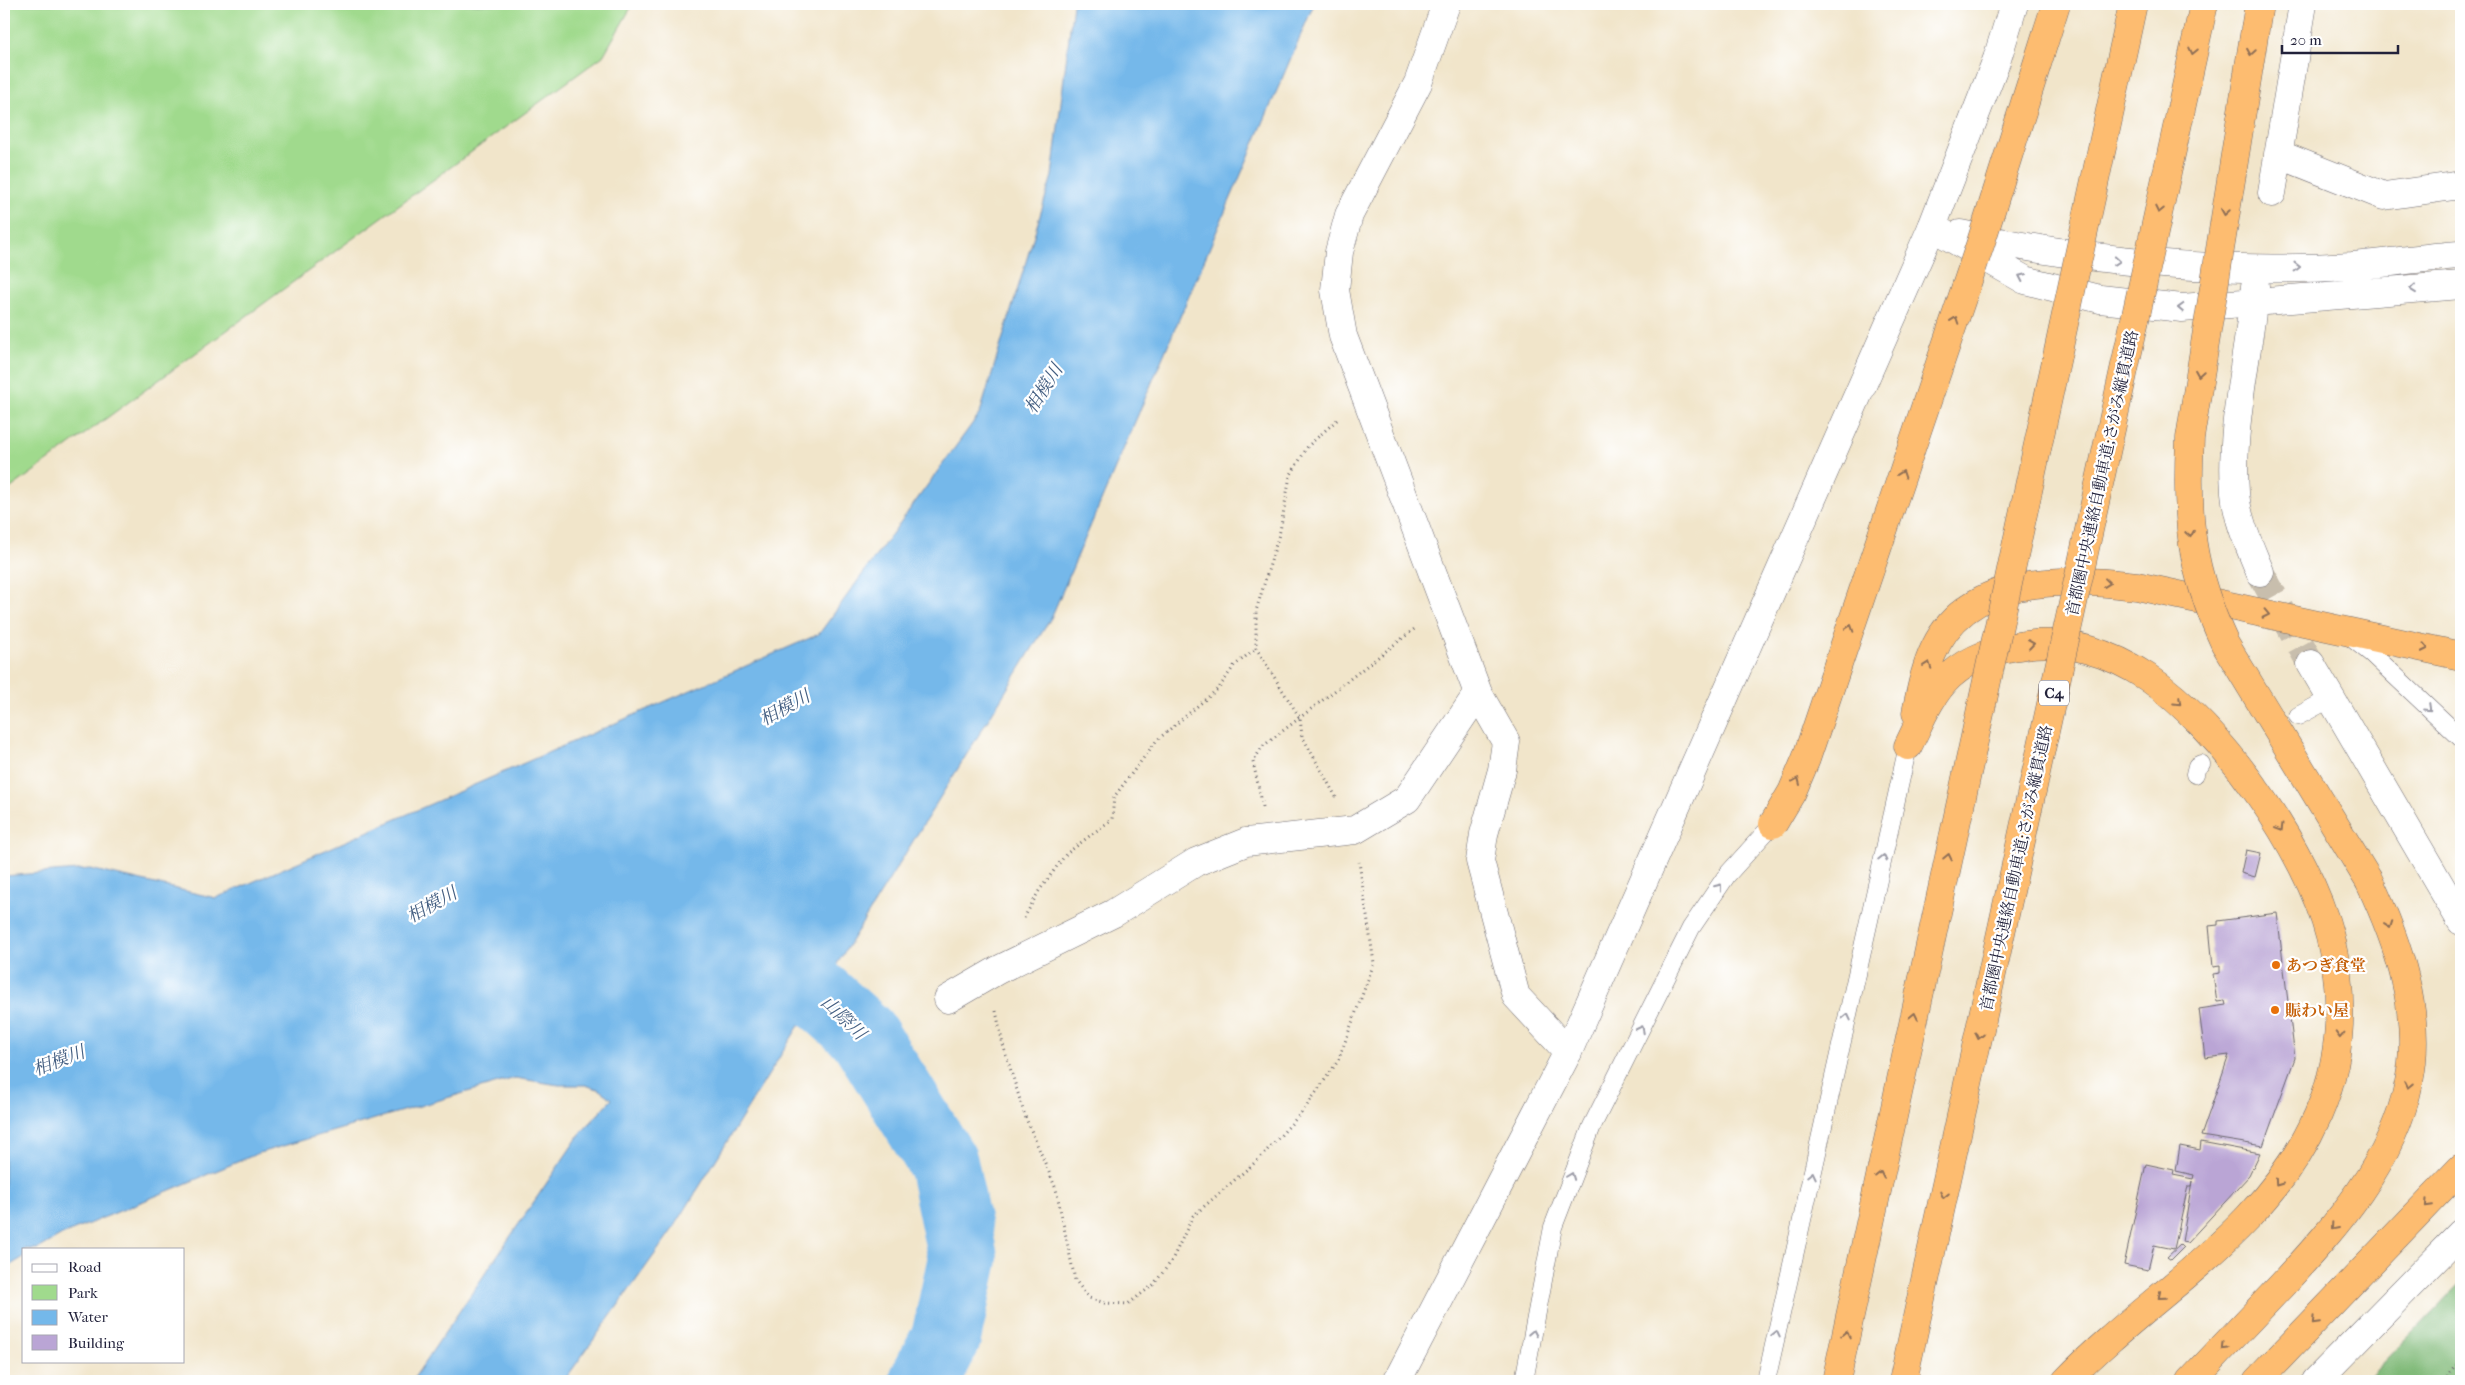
<svg xmlns="http://www.w3.org/2000/svg" width="2465" height="1385" viewBox="0 0 2465 1385" font-family="'IM FELL French Canon','Noto Serif JP',serif">
<rect width="100%" height="100%" fill="#fff"/>
<filter id="ink" filterUnits="userSpaceOnUse"><feTurbulence type="fractalNoise" baseFrequency=".02" numOctaves="2"/><feDisplacementMap in="SourceGraphic" scale="10" xChannelSelector="R" yChannelSelector="G"/><feConvolveMatrix kernelMatrix="1 2 1 2 8 2 1 2 1" color-interpolation-filters="sRGB"/></filter>
<filter id="wash" filterUnits="userSpaceOnUse"><feTurbulence type="fractalNoise" baseFrequency=".0096" numOctaves="4" result="noise"/><feDisplacementMap in="SourceGraphic" scale="20" xChannelSelector="R" yChannelSelector="G"/><feGaussianBlur stdDeviation="1.12" result="paint"/><feColorMatrix in="noise" values="0 0 0 0 0 0 0 0 0 0 0 0 0 0 0 0 0 1.4 0 .05"/><feComposite in="paint" operator="in"/></filter>
<g filter="url(#wash)">
<rect width="100%" height="100%" fill="#f1e5ca"/>
<path fill="#a0da8d" stroke="#617e64" d="M4,4H633L603,56L4,493Z"/>
<path fill="#80ba78" stroke="#516e5a" d="M2461,1282V1381H2366Z"/>
<path fill="#74b8ea" stroke="#4b6d92" d="M1073,4H1314L1051,618L675,1226L564,1381H412L580,1134L612,1099L598,1089L585,1085H559L515,1078L259,1153L62,1235L38,1249H24V1257L4,1269V876L90,869L216,898L819,634L980,413L1052,176Z"/>
<g fill="none" stroke-linecap="round" stroke-linejoin="round">
<path stroke="#74b8ea" stroke-width="70" d="M793,917L780,960L863,1034L943,1163L963,1258L946,1338L924,1381"/>
</g>
<g id="blocks">
<path fill="#baa5d5" d="M2246,850L2261,853L2255,877L2241,873Z
M2277,913L2295,1058L2263,1146L2201,1136L2229,1055L2205,1058L2199,1009L2226,1005L2225,1001L2217,1002L2213,974L2220,973V966L2213,967L2209,926L2218,925V921Z
M2201,1142L2260,1153L2249,1176L2187,1243L2182,1242L2192,1181L2191,1186H2188L2174,1249L2154,1245L2148,1270L2124,1265L2146,1164L2174,1170L2173,1175L2193,1179L2194,1175L2176,1171L2180,1146L2200,1150Z
M2180,1245L2183,1248L2171,1260L2167,1257Z"/>
</g>
</g>
<g filter="url(#ink)">
<use href="#blocks" fill-opacity="0" stroke="#6a666d" stroke-width="1"/>
<g fill="none" stroke-linecap="round" stroke-linejoin="round">
<path stroke="#c8bead" stroke-width="28" stroke-dasharray="28 14" stroke-linecap="butt" d="M2260,572L2311,664"/>
<defs>
<path id="service" d="M2348,635L2372,654L2461,738
M2298,716L2331,698
M2195,774L2197,766L2201,764
M1524,1381L1553,1227L1592,1126L1691,928L1727,875L1773,824
M1766,1381L1908,746"/>
<path id="minor" d="M1446,4L1418,83L1349,215L1339,252L1335,290L1343,336L1478,693L1506,742L1502,770L1484,834L1480,861L1516,996L1568,1052
M2278,154L2384,196L2461,185
M2272,193L2303,4
M1932,227L2025,280L2100,299L2182,308L2461,285
M1960,234C2090,262 2219,274 2352,266C2388,263 2425,257 2461,255
M2255,286C2249,353 2230,425 2235,492C2237,520 2250,547 2260,572
M2311,664L2461,921
M948,999L998,970L1114,913L1196,862L1246,842L1355,830L1407,799L1478,693
M2316,1381L2461,1233"/>
<path id="tertiary" d="M1397,1381L1568,1052L1932,227L1997,59L2014,4"/>
<path id="motorway" d="M1916,713C1920,693 1924,673 1932,654C1965,574 2065,577 2137,586L2461,656
M1908,746C1920,722 1930,695 1950,676C1970,658 1998,648 2025,645C2067,639 2111,653 2147,677C2221,727 2308,850 2330,937C2345,998 2343,1057 2318,1115C2267,1232 2151,1293 2066,1381
M2191,1381C2221,1349 2252,1317 2282,1285C2336,1226 2393,1163 2409,1082C2423,1014 2398,942 2369,881
M2257,1381L2461,1168"/>
</defs>
<use href="#service" stroke="#6a666d" stroke-width="19"/>
<use href="#minor" stroke="#6a666d" stroke-width="29"/>
<use href="#tertiary" stroke="#6a666d" stroke-width="29"/>
<use href="#motorway" stroke="#6a666d" stroke-width="29"/>
<path stroke="#6a666d" stroke-width="3" stroke-dasharray="1 4" stroke-linecap="butt" d="M1336,797L1302,736L1300,718L1256,648V611L1280,531L1290,476L1308,446L1338,419
M1263,807L1253,762L1262,747L1417,627
M1024,918L1039,891L1066,854L1112,819L1114,797L1157,740L1219,688L1234,666L1256,648
M996,1011L1003,1045L1025,1116L1056,1189L1075,1280L1089,1298L1105,1303L1128,1304L1153,1285L1171,1262L1193,1216L1259,1159L1303,1111L1338,1061L1374,963L1359,862
M2444,1381L2461,1361"/>
<use href="#service" stroke="#fff" stroke-width="18"/>
<use href="#minor" stroke="#fff" stroke-width="28"/>
<use href="#tertiary" stroke="#fff" stroke-width="28"/>
<use href="#motorway" stroke="#fdbc70" stroke-width="28"/>
<defs>
<path id="motorway-bridge" d="M2259,4L2190,438C2186,521 2190,569 2225,644L2369,881
M1773,824L1792,792L1806,759L1981,242L2056,4
M1836,1381L2133,4
M1903,1381L2204,4"/>
</defs>
<use href="#motorway-bridge" stroke="#6a666d" stroke-width="29" stroke-linecap="butt"/>
<use href="#motorway-bridge" stroke="#fdbc70" stroke-width="28"/>
</g>
<defs><path id="oneway-chevron" d="M-2-3.5L2.5 0L-2 3.5" fill="none" stroke-width="1.6" stroke-linecap="round" stroke-linejoin="round" transform="scale(1.25)"/></defs>
<g stroke="#906f56">
<use href="#oneway-chevron" transform="translate(2193 51) rotate(102)"/>
<use href="#oneway-chevron" transform="translate(2251 52) rotate(99)"/>
<use href="#oneway-chevron" transform="translate(2159 210) rotate(102)"/>
<use href="#oneway-chevron" transform="translate(2225 212) rotate(99)"/>
<use href="#oneway-chevron" transform="translate(1955 320) rotate(-71)"/>
<use href="#oneway-chevron" transform="translate(2199 373) rotate(99)"/>
<use href="#oneway-chevron" transform="translate(1902 474) rotate(-71)"/>
<use href="#oneway-chevron" transform="translate(2190 534) rotate(81)"/>
<use href="#oneway-chevron" transform="translate(2107 583) rotate(7)"/>
<use href="#oneway-chevron" transform="translate(2266 614) rotate(12)"/>
<use href="#oneway-chevron" transform="translate(1850 628) rotate(-71)"/>
<use href="#oneway-chevron" transform="translate(2031 644) rotate(-8)"/>
<use href="#oneway-chevron" transform="translate(2425 648) rotate(12)"/>
<use href="#oneway-chevron" transform="translate(1928 665) rotate(-71)"/>
<use href="#oneway-chevron" transform="translate(2178 702) rotate(44)"/>
<use href="#oneway-chevron" transform="translate(1797 781) rotate(-66)"/>
<use href="#oneway-chevron" transform="translate(2280 828) rotate(59)"/>
<use href="#oneway-chevron" transform="translate(1948 857) rotate(-78)"/>
<use href="#oneway-chevron" transform="translate(2389 925) rotate(70)"/>
<use href="#oneway-chevron" transform="translate(1914 1016) rotate(-78)"/>
<use href="#oneway-chevron" transform="translate(2340 1035) rotate(92)"/>
<use href="#oneway-chevron" transform="translate(1979 1036) rotate(102)"/>
<use href="#oneway-chevron" transform="translate(2408 1085) rotate(102)"/>
<use href="#oneway-chevron" transform="translate(1880 1175) rotate(-78)"/>
<use href="#oneway-chevron" transform="translate(2278 1183) rotate(125)"/>
<use href="#oneway-chevron" transform="translate(1944 1195) rotate(102)"/>
<use href="#oneway-chevron" transform="translate(2428 1204) rotate(133)"/>
<use href="#oneway-chevron" transform="translate(2334 1227) rotate(131)"/>
<use href="#oneway-chevron" transform="translate(2161 1296) rotate(140)"/>
<use href="#oneway-chevron" transform="translate(2315 1321) rotate(134)"/>
<use href="#oneway-chevron" transform="translate(1846 1334) rotate(-78)"/>
<use href="#oneway-chevron" transform="translate(2224 1347) rotate(134)"/>
</g>
<g stroke="#9c9ca7">
<use href="#oneway-chevron" transform="translate(2117 261) rotate(5)"/>
<use href="#oneway-chevron" transform="translate(2297 267) rotate(-1)"/>
<use href="#oneway-chevron" transform="translate(2022 277) rotate(-155)"/>
<use href="#oneway-chevron" transform="translate(2413 289) rotate(174)"/>
<use href="#oneway-chevron" transform="translate(2181 308) rotate(-178)"/>
<use href="#oneway-chevron" transform="translate(2428 708) rotate(44)"/>
<use href="#oneway-chevron" transform="translate(1883 858) rotate(-77)"/>
<use href="#oneway-chevron" transform="translate(1719 887) rotate(-52)"/>
<use href="#oneway-chevron" transform="translate(1847 1017) rotate(-77)"/>
<use href="#oneway-chevron" transform="translate(1641 1029) rotate(-63)"/>
<use href="#oneway-chevron" transform="translate(1812 1175) rotate(-77)"/>
<use href="#oneway-chevron" transform="translate(1571 1176) rotate(-69)"/>
<use href="#oneway-chevron" transform="translate(1533 1333) rotate(-79)"/>
<use href="#oneway-chevron" transform="translate(1776 1334) rotate(-77)"/>
</g>
</g>
<g fill="#e8710a" stroke="#fff" stroke-width="2">
<circle cx="2276" cy="965" r="5"/>
<circle cx="2275" cy="1010" r="5"/>
</g>
<g text-anchor="middle" dominant-baseline="central" stroke-width="4.5" stroke-linejoin="round" paint-order="stroke">
<rect fill="#fff" stroke="#646476" stroke-width="1" x="2039" y="680.5" width="30" height="25" rx="4"/>
<g font-size="15" font-weight="bold" fill="#22223b">
<text x="2054" y="693">C4</text>
</g>
<g font-size="16" fill="#22223b" stroke="#fff">
<text transform="translate(2102 473) rotate(-78)">首都圏中央連絡自動車道;さがみ縦貫道路</text>
<text transform="translate(2016 868) rotate(-78)">首都圏中央連絡自動車道;さがみ縦貫道路</text>
</g>
<g font-size="16" font-weight="bold" fill="#c56008" stroke="#fff" text-anchor="start">
<text x="2286" y="965">あつぎ食堂</text>
<text x="2285" y="1010">賑わい屋</text>
</g>
<g font-size="18" font-style="italic" fill="#435e81" stroke="#fff">
<text transform="translate(1044 389) rotate(-58)">相模川</text>
<text transform="translate(785 708) rotate(-29)">相模川</text>
<text transform="translate(432 905) rotate(-29)">相模川</text>
<text transform="translate(843 1018) rotate(44)">山際川</text>
<text transform="translate(59 1061) rotate(-21)">相模川</text>
</g>
</g>
<rect width="2465" height="1385" fill="none" stroke="#fff" stroke-width="20"/>
<rect x="22" y="1248" width="162" height="115" fill="#ffffff" stroke="#a7a7b1"/>
<rect x="32" y="1264" width="25" height="8" fill="#ffffff" stroke="#a7a7b1"/>
<text x="68" y="1272" font-size="15" fill="#22223b">Road</text>
<rect x="32" y="1285" width="25" height="15" fill="#a0da8d" stroke="#a7a7b1"/>
<text x="68" y="1298" font-size="15" fill="#22223b">Park</text>
<rect x="32" y="1310" width="25" height="15" fill="#74b8ea" stroke="#a7a7b1"/>
<text x="68" y="1322" font-size="15" fill="#22223b">Water</text>
<rect x="32" y="1335" width="25" height="15" fill="#baa5d5" stroke="#a7a7b1"/>
<text x="68" y="1348" font-size="15" fill="#22223b">Building</text>
<path d="M2282 45v8h116v-8" fill="none" stroke="#22223b" stroke-width="2.5"/>
<text x="2290" y="45" font-size="15" fill="#22223b" stroke="#ffffff" stroke-width="4" paint-order="stroke">20 m</text>
</svg>
